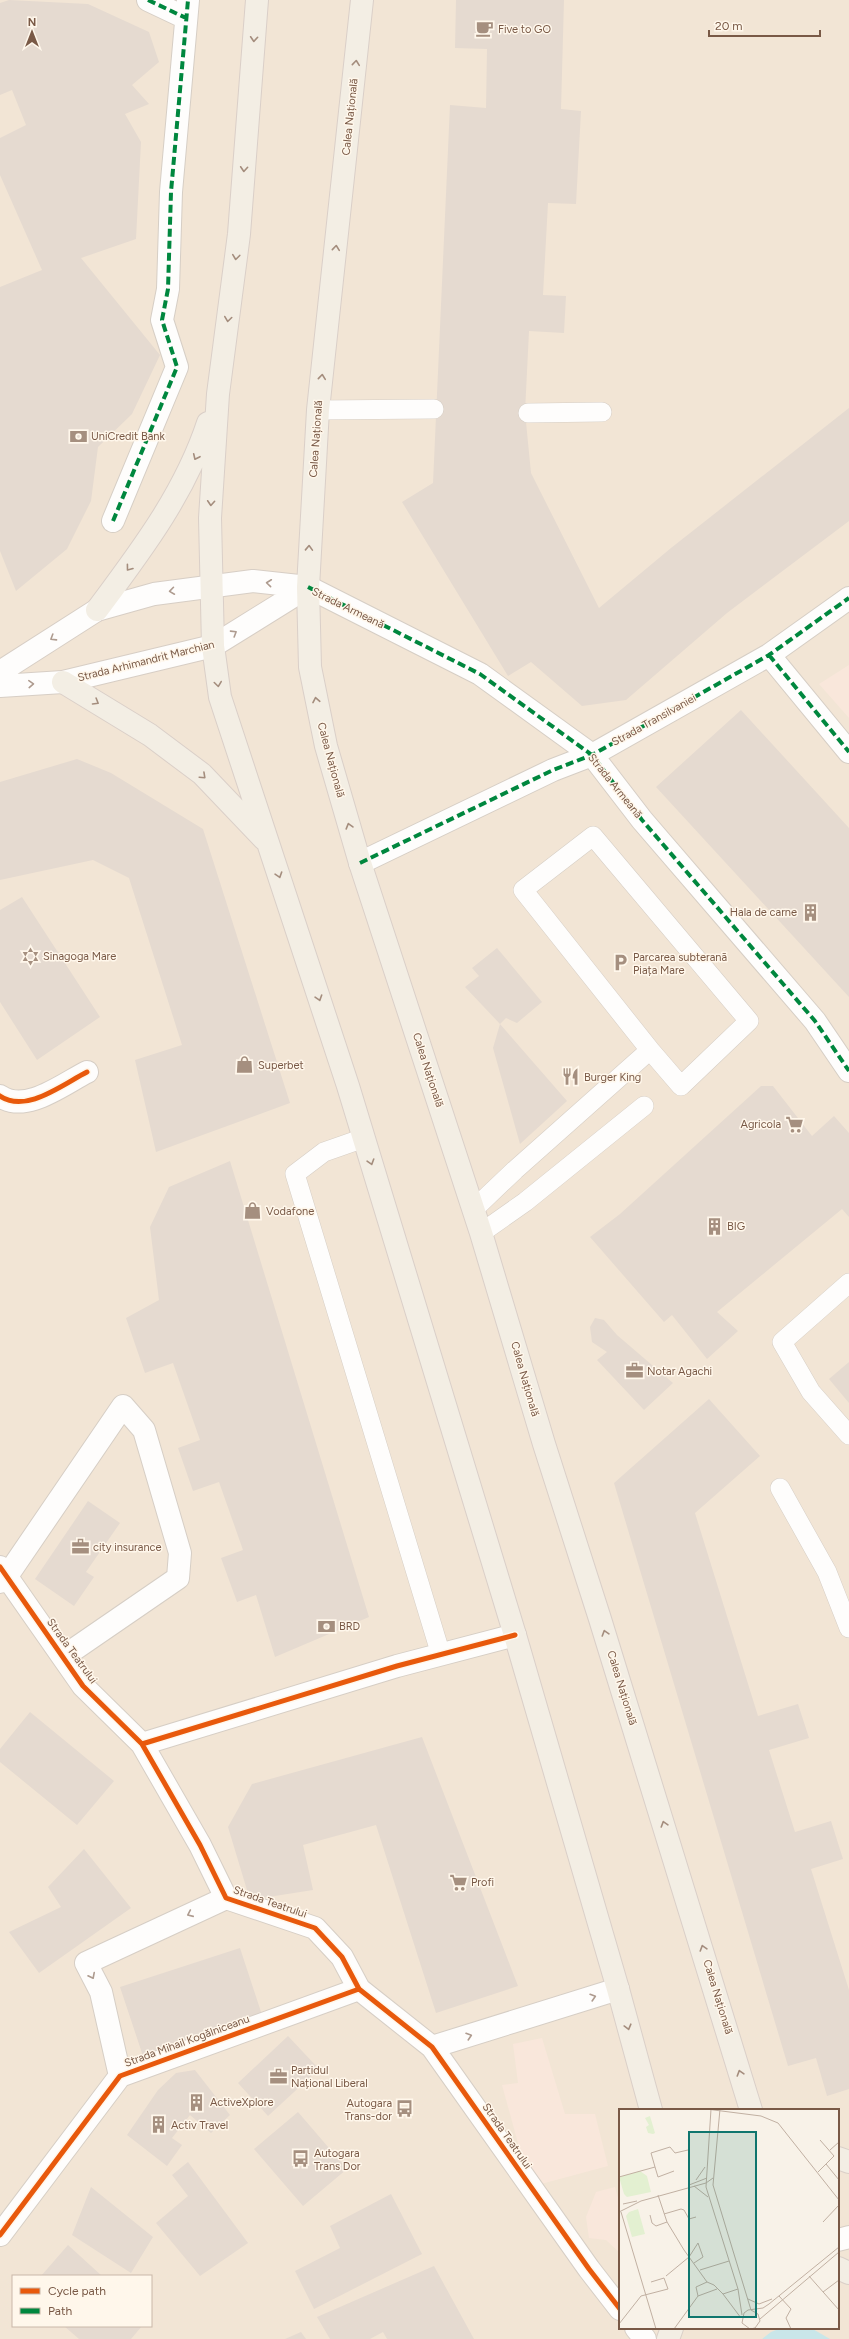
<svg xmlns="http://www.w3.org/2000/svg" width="849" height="2339" viewBox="0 0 849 2339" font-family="Figtree,sans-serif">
<rect width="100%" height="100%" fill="#f8f2e8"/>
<path fill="#f2e5d5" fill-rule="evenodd" d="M0,0H849V2339H0ZM620,2110H838V2328H620ZM13,2276H151V2326H13Z"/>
<path fill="#f9e7db" d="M849,665V718L819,684Z
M542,2038L565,2114H595L608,2166L530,2187L502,2085L518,2083L513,2044Z
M615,2187L620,2205V2253L606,2240L589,2238L586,2217L596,2192Z"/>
<path fill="#c9e6e9" d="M781,2328H811L830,2339H762L771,2332Z"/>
<path fill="#e5dad0" d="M9,0L88,4L149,32L159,62L132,85L149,104L125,114L141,142L136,239L81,258L160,355L132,414L98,447L91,501L67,549L16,591L0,551V287L42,270L0,175V138L26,125L12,90L0,95V3Z
M456,0H564L561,109L581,111L576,204L548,203L543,295L566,296L564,333L529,331L525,412L531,473L599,608L671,548L849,408V521L727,613L626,700L582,706L531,662L508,676L402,502L433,483L450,105L486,108L487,49L455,48Z
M741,710L849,828V997L656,787Z
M77,759L111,773L203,829L290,1103L156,1152L135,1060L182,1045L129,878L93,860L0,880V782Z
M22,897L100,1017L37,1060L0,1002V910Z
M497,948L542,1002L517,1023L506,1018L500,1024L465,987L479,976L472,968Z
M500,1024L567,1101L520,1144L493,1048Z
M761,1086H773L812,1136L834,1116L849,1133V1217L842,1209L717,1312L738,1331L707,1359L672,1315L664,1322L590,1237L620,1214Z
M230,1161L369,1617L275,1657L256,1595L237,1602L221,1558L243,1550L219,1482L193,1491L178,1448L200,1440L173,1363L145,1373L126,1318L159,1300L150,1227L169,1187Z
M595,1318L604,1320L617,1335L673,1383L644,1410L597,1360L607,1352L592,1342L590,1327Z
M849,1362V1403L829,1379Z
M709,1399L760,1456L695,1513L758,1716L798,1704L809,1738L769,1750L795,1832L831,1821L843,1859L811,1869L849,1990V2089L827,2096L816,2058L788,2066L614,1483Z
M88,1501L120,1523L86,1572L94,1577L74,1606L35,1579Z
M30,1712L114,1781L77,1825L0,1762V1749Z
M422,1737L518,1986L436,2013L376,1825L303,1845L313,1890L250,1900L228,1827L252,1784Z
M84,1849L131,1908L39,1973L9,1932L61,1907L48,1887Z
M240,1948L263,2018L143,2056L120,1987Z
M288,2036L319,2069L268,2116L238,2083Z
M195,2070L230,2115L211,2133L190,2115L172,2138L182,2145L167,2166L127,2135L158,2090L176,2073Z
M298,2112L347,2169L303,2206L254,2149Z
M188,2162L248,2243L200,2276L156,2223L188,2196L172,2175Z
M91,2187L153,2237L131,2273L72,2235Z
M391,2194L422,2254L314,2309L295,2271L340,2248L330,2226Z
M68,2245L102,2276H41Z
M434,2266L474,2339H387L383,2332L370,2339H330L317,2317Z
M64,2326H142L131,2339H79Z
M301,2332L306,2339H285Z"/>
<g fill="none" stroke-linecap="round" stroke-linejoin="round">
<defs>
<path id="service" d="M318,410L434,409
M528,413L602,412
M364,1138L324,1152L295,1174L441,1655
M474,1209L515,1170L650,1050L681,1086L749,1021L593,836L523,890L650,1050
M481,1233L525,1202L644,1106
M849,1283L782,1342L811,1392L849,1435
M780,1488L827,1572L849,1628"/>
<path id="pedestrian" d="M148,0L186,18
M113,521L177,367L162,320L168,289L171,192L188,0
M308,587L480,674L592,755L642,820L815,1021L849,1071
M769,655L849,752
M360,863L553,770L592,755L769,655L849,598"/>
<path id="minor" d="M0,1096C26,1114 63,1084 87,1072
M0,1567L83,1686L142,1744L200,1845L226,1898L315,1928L342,1957L359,1989L432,2047L589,2269L620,2309
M0,1582L7,1576L123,1406L144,1430L180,1553L178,1578L63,1657
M142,1744L397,1666L515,1635
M432,2047L618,1989
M120,2076L101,1992L86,1963L226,1898
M0,2235L120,2076L359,1989
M636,2328L645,2339"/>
<path id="secondary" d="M0,672L97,610L154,594L253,581L308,587
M0,686L63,682L213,646L308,587
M838,2240L849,2237"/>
<path id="primary" d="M257,0L239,234L218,394L210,518L213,646L220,697L348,1086L515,1635L618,1989L651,2110
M362,0L318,410L308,587L310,667L326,746L360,863L481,1233L544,1444L600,1619L751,2110
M97,610C141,551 185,493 208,423
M63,682L150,735L202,774L264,839
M838,2158L849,2162
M838,2268L849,2273
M668,2339L672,2328"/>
</defs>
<use href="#service" stroke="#d6cec5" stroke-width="20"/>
<use href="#pedestrian" stroke="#d6cec5" stroke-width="24"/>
<use href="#minor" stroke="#d6cec5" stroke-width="24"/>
<use href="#secondary" stroke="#d7cec5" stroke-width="24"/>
<use href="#primary" stroke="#dacfc8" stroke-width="24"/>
<use href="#service" stroke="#fefdfc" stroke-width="19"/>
<use href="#pedestrian" stroke="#fefdfc" stroke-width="22"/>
<use href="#minor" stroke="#fefdfc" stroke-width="22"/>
<use href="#secondary" stroke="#fefdfc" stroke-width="22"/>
<use href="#primary" stroke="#f3eee4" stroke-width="22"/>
<path stroke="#00873e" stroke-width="4" stroke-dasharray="8 4" stroke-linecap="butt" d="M148,0L186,18
M113,521L177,367L162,320L168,289L171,192L188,0
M308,587L480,674L592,755L642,820L815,1021L849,1071
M769,655L849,752
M360,863L553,770L592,755L769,655L849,598"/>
<defs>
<path id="cycleway" d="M0,1096C26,1114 63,1084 87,1072
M0,1567L83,1686L142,1744L200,1845L226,1898L315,1928L342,1957L359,1989L432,2047L589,2269L620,2309
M142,1744L397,1666L515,1635
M0,2235L120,2076L359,1989"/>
</defs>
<use href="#cycleway" stroke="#fff7eb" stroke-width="8"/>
<use href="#cycleway" stroke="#e8590c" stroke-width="5"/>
</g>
<defs><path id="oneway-chevron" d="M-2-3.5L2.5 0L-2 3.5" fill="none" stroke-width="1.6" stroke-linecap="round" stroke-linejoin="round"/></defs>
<g stroke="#a48d7d">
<use href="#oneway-chevron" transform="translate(254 39) rotate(94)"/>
<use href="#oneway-chevron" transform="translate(356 63) rotate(-84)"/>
<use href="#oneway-chevron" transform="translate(244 169) rotate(94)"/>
<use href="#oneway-chevron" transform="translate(336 248) rotate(-84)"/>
<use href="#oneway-chevron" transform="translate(236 257) rotate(97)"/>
<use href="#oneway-chevron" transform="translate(228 319) rotate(98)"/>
<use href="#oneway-chevron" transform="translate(322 377) rotate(-84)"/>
<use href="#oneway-chevron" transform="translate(196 457) rotate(115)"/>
<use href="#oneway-chevron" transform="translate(211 503) rotate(94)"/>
<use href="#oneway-chevron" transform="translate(309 548) rotate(-88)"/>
<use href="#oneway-chevron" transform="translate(129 568) rotate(127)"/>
<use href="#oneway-chevron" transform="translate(218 684) rotate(82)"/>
<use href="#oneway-chevron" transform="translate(316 700) rotate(-101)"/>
<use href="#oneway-chevron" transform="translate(96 702) rotate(31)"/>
<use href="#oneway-chevron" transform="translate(203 776) rotate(43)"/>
<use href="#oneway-chevron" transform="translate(349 826) rotate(-106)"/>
<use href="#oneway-chevron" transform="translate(279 875) rotate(72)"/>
<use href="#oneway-chevron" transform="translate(319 998) rotate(72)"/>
<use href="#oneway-chevron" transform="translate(371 1162) rotate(73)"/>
<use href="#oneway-chevron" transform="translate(605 1633) rotate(-107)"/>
<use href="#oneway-chevron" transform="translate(664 1824) rotate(-107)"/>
<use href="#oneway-chevron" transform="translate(703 1948) rotate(-107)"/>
<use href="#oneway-chevron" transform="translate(628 2027) rotate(75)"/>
<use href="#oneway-chevron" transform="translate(740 2073) rotate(-107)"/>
</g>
<g stroke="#ae9b8f">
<use href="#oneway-chevron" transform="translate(269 583) rotate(-174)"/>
<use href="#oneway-chevron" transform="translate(172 591) rotate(172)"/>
<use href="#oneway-chevron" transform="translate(234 633) rotate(-32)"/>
<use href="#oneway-chevron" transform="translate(53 638) rotate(148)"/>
<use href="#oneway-chevron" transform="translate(31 684) rotate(-3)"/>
<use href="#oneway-chevron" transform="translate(190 1914) rotate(156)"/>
<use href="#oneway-chevron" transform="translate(92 1976) rotate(63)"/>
<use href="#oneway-chevron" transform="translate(593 1997) rotate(-17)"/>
<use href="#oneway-chevron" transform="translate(469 2036) rotate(-18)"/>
</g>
<defs>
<symbol id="cafe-bare" viewBox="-9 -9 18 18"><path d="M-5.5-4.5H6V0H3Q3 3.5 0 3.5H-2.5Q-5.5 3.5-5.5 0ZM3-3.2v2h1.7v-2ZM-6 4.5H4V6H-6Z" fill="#a58f7f" stroke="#fff7eb" stroke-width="2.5" paint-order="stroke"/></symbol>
<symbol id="bank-bare" viewBox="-9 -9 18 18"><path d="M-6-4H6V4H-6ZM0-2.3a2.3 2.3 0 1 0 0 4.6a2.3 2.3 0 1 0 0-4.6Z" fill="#a58f7f" stroke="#fff7eb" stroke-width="2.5" paint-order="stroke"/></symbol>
<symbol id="building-bare" viewBox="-9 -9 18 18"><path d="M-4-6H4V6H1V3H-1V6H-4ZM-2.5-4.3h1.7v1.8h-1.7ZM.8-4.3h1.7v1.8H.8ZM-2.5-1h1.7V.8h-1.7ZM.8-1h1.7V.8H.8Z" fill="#a58f7f" stroke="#fff7eb" stroke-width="2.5" paint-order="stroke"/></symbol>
<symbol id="synagogue-bare" viewBox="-9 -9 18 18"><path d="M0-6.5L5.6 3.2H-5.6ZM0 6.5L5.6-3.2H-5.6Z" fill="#a58f7f" stroke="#fff7eb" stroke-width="2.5" paint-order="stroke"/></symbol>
<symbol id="parking-bare" viewBox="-9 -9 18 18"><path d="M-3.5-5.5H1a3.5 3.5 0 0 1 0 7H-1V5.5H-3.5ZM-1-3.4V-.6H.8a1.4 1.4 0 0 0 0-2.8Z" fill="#a58f7f" stroke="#fff7eb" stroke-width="2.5" paint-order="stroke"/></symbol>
<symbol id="shop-bare" viewBox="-9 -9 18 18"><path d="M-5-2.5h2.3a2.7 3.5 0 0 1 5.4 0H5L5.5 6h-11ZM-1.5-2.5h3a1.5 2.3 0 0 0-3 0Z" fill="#a58f7f" stroke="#fff7eb" stroke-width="2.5" paint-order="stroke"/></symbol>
<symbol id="restaurant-bare" viewBox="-9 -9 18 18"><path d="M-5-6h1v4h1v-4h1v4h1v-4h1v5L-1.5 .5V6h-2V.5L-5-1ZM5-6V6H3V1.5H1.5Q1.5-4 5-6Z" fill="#a58f7f" stroke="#fff7eb" stroke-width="2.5" paint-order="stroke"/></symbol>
<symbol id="supermarket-bare" viewBox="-9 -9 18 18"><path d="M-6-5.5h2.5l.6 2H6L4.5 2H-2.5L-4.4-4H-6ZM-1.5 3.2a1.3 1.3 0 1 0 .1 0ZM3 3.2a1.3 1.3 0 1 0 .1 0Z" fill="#a58f7f" stroke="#fff7eb" stroke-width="2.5" paint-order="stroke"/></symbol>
<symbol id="office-bare" viewBox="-9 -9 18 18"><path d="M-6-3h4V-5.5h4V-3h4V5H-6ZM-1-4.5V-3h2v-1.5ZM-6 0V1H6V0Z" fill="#a58f7f" stroke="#fff7eb" stroke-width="2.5" paint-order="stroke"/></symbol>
<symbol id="bus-bare" viewBox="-9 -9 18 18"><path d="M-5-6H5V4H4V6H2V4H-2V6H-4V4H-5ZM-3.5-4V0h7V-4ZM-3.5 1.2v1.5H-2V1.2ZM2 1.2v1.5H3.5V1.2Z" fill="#a58f7f" stroke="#fff7eb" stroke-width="2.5" paint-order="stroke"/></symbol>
</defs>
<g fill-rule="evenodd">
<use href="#cafe-bare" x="472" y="16" width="25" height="25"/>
<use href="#bank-bare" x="66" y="424" width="25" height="25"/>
<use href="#building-bare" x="798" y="900" width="25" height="25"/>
<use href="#synagogue-bare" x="18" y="944" width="25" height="25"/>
<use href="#parking-bare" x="608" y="950" width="25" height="25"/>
<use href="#shop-bare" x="232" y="1052" width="25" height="25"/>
<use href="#restaurant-bare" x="558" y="1064" width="25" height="25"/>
<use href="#supermarket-bare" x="782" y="1112" width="25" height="25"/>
<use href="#shop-bare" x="240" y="1198" width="25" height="25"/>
<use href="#building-bare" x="702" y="1214" width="25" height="25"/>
<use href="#office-bare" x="622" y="1358" width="25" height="25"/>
<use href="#office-bare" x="68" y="1534" width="25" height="25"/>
<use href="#bank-bare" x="314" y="1614" width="25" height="25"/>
<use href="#supermarket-bare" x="446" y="1870" width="25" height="25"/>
<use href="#office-bare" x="266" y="2064" width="25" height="25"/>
<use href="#building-bare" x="184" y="2090" width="25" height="25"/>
<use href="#bus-bare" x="392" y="2096" width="25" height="25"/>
<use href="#building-bare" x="146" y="2112" width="25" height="25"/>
<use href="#bus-bare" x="288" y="2146" width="25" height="25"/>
</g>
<g text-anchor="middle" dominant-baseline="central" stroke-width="3" stroke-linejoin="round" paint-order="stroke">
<g font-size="11" fill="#795946" stroke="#fff7eb" text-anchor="start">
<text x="498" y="29">Five to GO</text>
<text x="91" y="436">UniCredit Bank</text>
<text x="797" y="912" text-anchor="end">Hala de carne</text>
<text x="43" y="956">Sinagoga Mare</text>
<text x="633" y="957">Parcarea subterană<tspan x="633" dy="13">Piața Mare</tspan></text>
<text x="258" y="1065">Superbet</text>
<text x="584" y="1077">Burger King</text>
<text x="781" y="1124" text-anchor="end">Agricola</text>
<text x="266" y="1211">Vodafone</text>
<text x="727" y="1226">BIG</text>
<text x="647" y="1371">Notar Agachi</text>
<text x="93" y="1547">city insurance</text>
<text x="339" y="1626">BRD</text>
<text x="471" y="1882">Profi</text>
<text x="291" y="2070">Partidul<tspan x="291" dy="13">Național Liberal</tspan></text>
<text x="210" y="2102">ActiveXplore</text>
<text x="392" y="2103" text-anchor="end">Autogara<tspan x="392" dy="13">Trans-dor</tspan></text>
<text x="171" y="2125">Activ Travel</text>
<text x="314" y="2153">Autogara<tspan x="314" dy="13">Trans Dor</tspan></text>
</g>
<g font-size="11" fill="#795946" stroke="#fff7eb">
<text transform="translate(350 117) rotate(-84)">Calea Națională</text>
<text transform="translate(316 439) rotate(-86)">Calea Națională</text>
<text transform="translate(348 608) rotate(26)">Strada Armeană</text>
<text transform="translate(146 661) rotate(-14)">Strada Arhimandrit Marchian</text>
<text transform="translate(654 720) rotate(-29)">Strada Transilvaniei</text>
<text transform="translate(331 760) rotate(75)">Calea Națională</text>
<text transform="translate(615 786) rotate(51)">Strada Armeană</text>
<text transform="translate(428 1070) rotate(72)">Calea Națională</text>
<text transform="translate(525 1379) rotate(74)">Calea Națională</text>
<text transform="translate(72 1651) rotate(54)">Strada Teatrului</text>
<text transform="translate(622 1688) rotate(73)">Calea Națională</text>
<text transform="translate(270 1902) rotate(19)">Strada Teatrului</text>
<text transform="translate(718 1997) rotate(73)">Calea Națională</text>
<text transform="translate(187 2041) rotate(-20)">Strada Mihail Kogălniceanu</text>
<text transform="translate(507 2136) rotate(55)">Strada Teatrului</text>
</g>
</g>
<g transform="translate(619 2109)">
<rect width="220" height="220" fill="#f8f2e8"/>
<path d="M31,7L36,24L34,25L29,24L27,18L30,16L26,9ZM21,62L28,67L32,83L8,88L5,85L0,68ZM19,100L26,125L13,128L7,107L10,103Z" fill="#e3f0d1"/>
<path fill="none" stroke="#c1b0a2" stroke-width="1" d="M87,0L142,7L159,14L220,91M92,0L87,78L119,180L123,206M101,0L94,76L132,201M211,41L220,33M207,55L220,71M36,58L39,68L55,62M199,63L215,47L201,31M0,68L36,58L32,44L51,38L56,44L69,41M77,71L86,58M70,76L88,69M75,77L89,88M39,86L48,113L65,141L88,173L95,176L104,185L122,209M4,95L18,92M0,103L22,92L87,74L94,69M2,103L37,220M45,105L62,100L65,101L70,110L77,108M31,106L33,114L37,117L48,113M204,113L220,96M81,161L110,152M47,167L70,148L79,134L84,148L75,154M190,167L220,201M204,183L220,171M104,185L119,180M79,187L77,178L88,173M160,187L172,200L167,209L172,220M129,190L140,195L153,190M132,201L139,205L141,212L136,219L131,220L123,214L125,204L129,201L144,199L150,195L220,138M141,210L220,143M0,215L22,187L49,180L45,169L32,173M55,220L79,187L98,180"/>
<path fill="#0f766e" fill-opacity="0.15" stroke="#0f766e" stroke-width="2" d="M70,23H137V208H70Z"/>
<rect width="220" height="220" fill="none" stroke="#795946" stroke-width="2"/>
</g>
<rect x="12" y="2275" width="140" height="52" fill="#fff7eb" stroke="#c9b8a9"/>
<rect x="20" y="2288" width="20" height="6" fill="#e8590c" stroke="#c9b8a9"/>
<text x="48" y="2295" font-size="12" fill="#795946">Cycle path</text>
<rect x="20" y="2308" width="20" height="6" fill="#00873e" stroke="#c9b8a9"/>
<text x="48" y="2315" font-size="12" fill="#795946">Path</text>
<g transform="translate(32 32)" stroke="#fff7eb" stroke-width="3" paint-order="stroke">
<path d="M0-3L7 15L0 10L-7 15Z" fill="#795946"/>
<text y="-6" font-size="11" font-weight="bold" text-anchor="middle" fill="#795946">N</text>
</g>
<path d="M709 30v6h111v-6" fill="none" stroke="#795946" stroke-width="2"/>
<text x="715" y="30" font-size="12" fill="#795946" stroke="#fff7eb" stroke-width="3" paint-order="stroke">20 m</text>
</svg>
